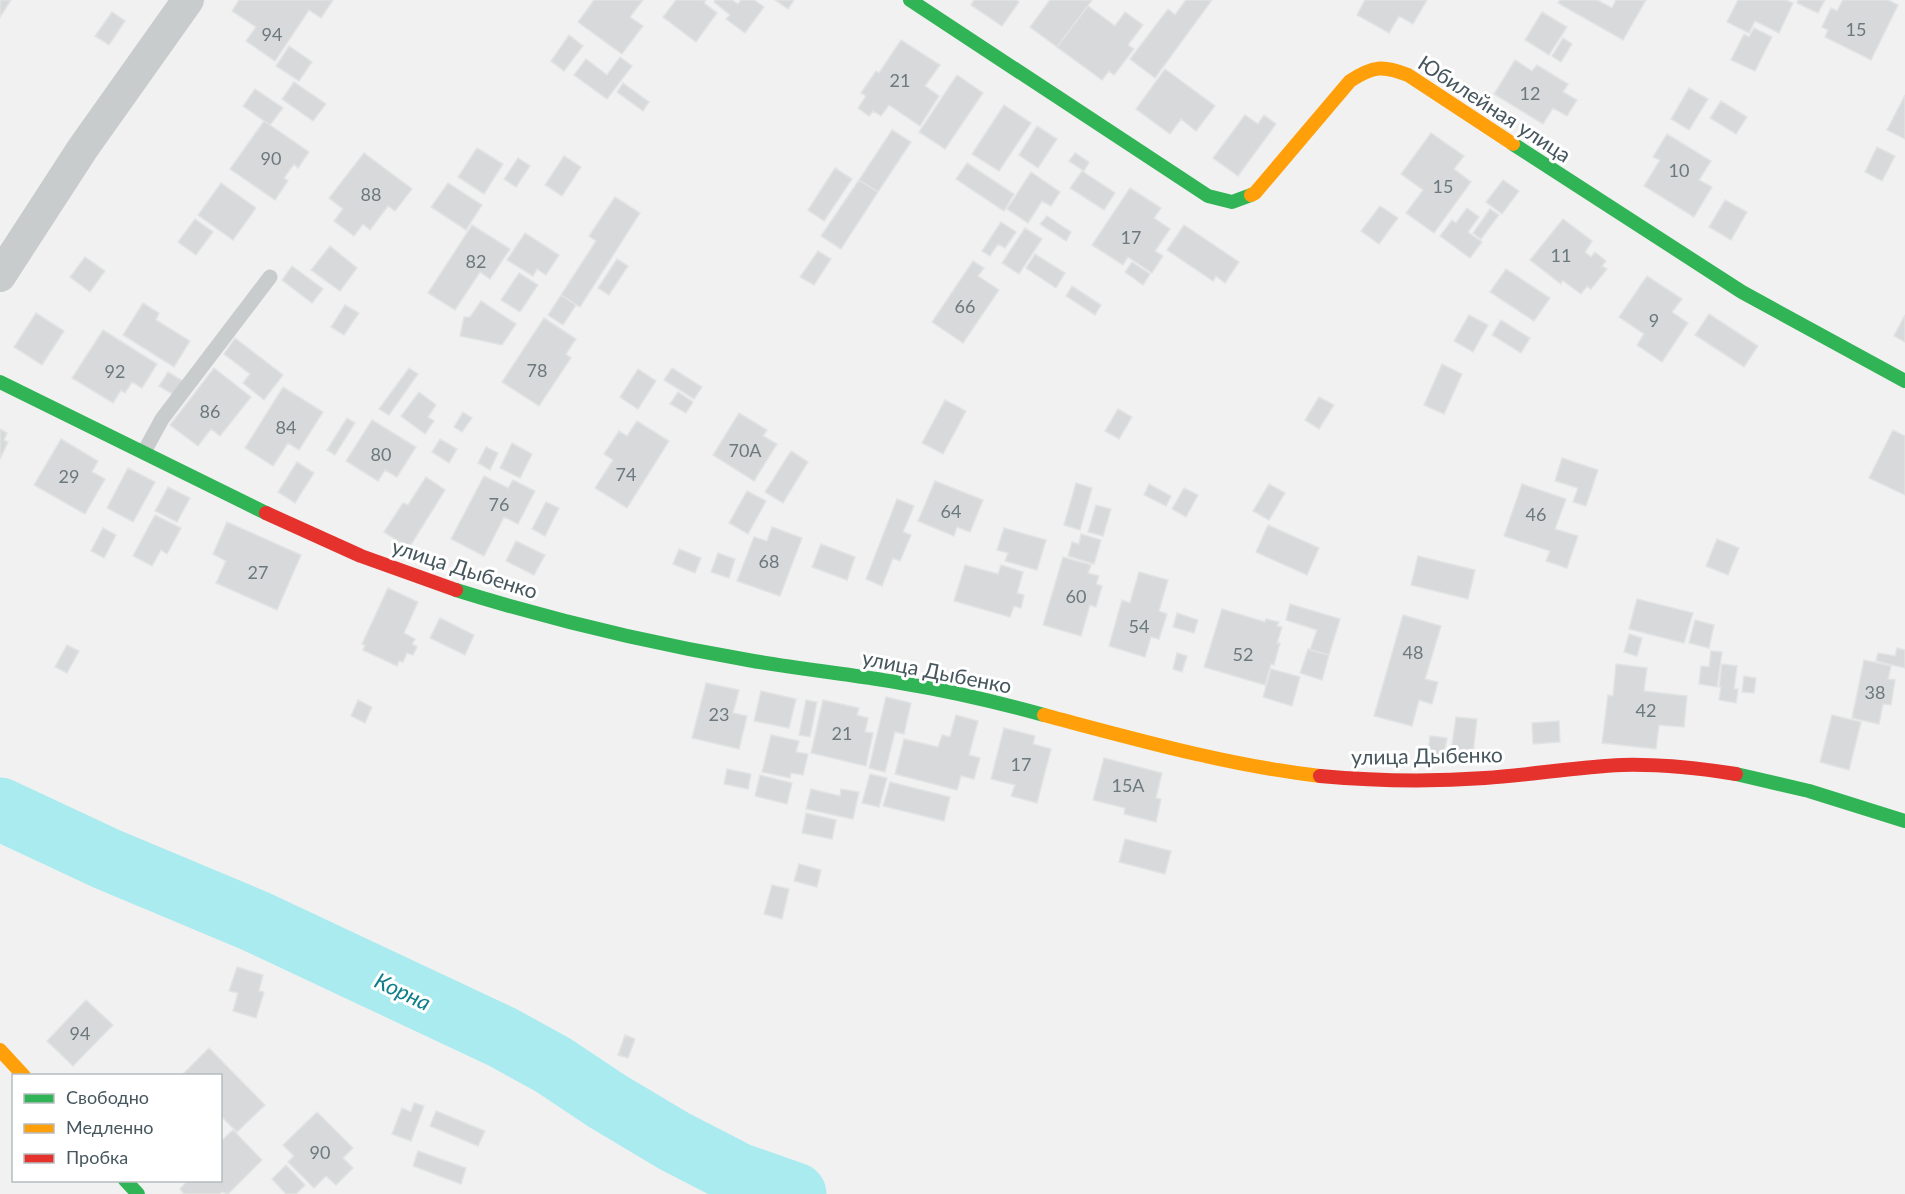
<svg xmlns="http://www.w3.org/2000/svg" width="1905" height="1194" viewBox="0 0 1905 1194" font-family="Lato,sans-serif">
<rect width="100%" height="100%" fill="#f1f1f1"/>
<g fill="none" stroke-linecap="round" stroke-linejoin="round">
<path stroke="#aaebef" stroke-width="63" d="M0,809L107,859L255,921L502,1037L553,1065L607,1101L674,1141L738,1174L795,1194"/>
</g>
<path fill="#d7d9da" stroke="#e2e3e4" stroke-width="1.5" d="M0,0H11L0,17Z
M239,0H333L321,18L309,10L275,61L246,41L256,27L232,11Z
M594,0H643L630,17L643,26L622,54L578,22Z
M676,0H706L704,3L717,13L696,42L663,17Z
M715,0H732L738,4L741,0H754L764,7L745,33L726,19L730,15L714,2Z
M775,0H794L788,9Z
M974,0H1016L1019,2L1002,26L971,5Z
M1050,0H1092L1057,47L1030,27Z
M1186,0H1212L1155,78L1130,59L1168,9L1175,15Z
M1365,0H1427L1413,24L1399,16L1389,33L1357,15Z
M1560,0H1597L1612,8L1616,0H1646L1623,40L1558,3Z
M1738,0H1786L1793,3L1779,33L1755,21L1749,33L1727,22Z
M1798,0H1825L1818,13L1797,3Z
M1843,0H1888L1898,5L1871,60L1825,37L1828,30L1822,27L1831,8L1837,11Z
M1088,6L1115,26L1125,12L1143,25L1128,45L1134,49L1114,75L1109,71L1102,80L1057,47Z
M112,12L125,21L109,45L95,36Z
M1542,12L1567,27L1549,55L1525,40Z
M1754,28L1772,37L1755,71L1731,60L1744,34L1749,37Z
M569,35L583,46L564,71L551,61Z
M1563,38L1572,44L1561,62L1552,56Z
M901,40L940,65L925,86L939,96L920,126L889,105L881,116L873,111L869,116L858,108L866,96L861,93L876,71L879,73Z
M289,46L312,62L299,81L276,66Z
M620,57L632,66L607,99L574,75L586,59L607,75Z
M1515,60L1532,71L1537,65L1568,84L1563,92L1577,100L1567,116L1553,108L1543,124L1494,94Z
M1165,69L1215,106L1196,131L1181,119L1170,134L1136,109Z
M957,75L983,93L945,149L919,132Z
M294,82L326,104L313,121L282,99Z
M623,83L649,102L643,111L617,92Z
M1689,88L1708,99L1689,130L1671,119Z
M255,89L283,108L270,125L243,106Z
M1905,95V139L1887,130Z
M1721,101L1747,117L1736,134L1710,118Z
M1004,105L1031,123L999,171L972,154Z
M1245,115L1258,124L1264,115L1276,124L1238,176L1213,158Z
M264,121L309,152L298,168L294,164L284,178L288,181L275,200L230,169Z
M1037,126L1057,139L1038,168L1019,155Z
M892,130L911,142L878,192L859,180Z
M1431,133L1464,156L1454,169L1471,182L1434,233L1406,213L1423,190L1401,174Z
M1667,134L1711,161L1699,180L1712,187L1694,217L1644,186L1660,160L1653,157Z
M1877,147L1895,156L1882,181L1865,172Z
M477,148L503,164L484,194L458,177Z
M364,153L412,189L395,211L388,206L370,230L363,224L354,236L334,221L343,209L329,198Z
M1075,153L1089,162L1084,171L1069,161Z
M564,156L581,167L562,196L545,185Z
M518,158L530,166L516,187L504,179Z
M967,163L1014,194L1004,211L956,179Z
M835,168L852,179L824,221L808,210Z
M1082,171L1115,193L1104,210L1070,188Z
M1031,172L1060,192L1051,206L1042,201L1028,223L1007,209Z
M859,180L878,192L841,249L821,236Z
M1503,180L1519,191L1502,214L1486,202Z
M221,183L256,208L233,240L198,215Z
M448,183L482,205L466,230L431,207Z
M1130,188L1161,208L1154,218L1170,229L1155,251L1163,256L1152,273L1128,257L1123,265L1092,245Z
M615,197L640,213L580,307L561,295L596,241L589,236Z
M1725,200L1747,212L1731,240L1709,227Z
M1380,206L1398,218L1379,244L1361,231Z
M1467,208L1479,217L1468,232L1482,242L1470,258L1440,236L1452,220L1456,223Z
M1490,209L1499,215L1481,239L1473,233Z
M1047,216L1071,232L1066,241L1040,224Z
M195,219L213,232L196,255L178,242Z
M1563,219L1592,241L1585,252L1591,257L1595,252L1606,261L1602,266L1607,269L1591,289L1587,286L1581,294L1562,280L1561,284L1530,260Z
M1001,222L1016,232L1005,248L998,244L990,256L982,251Z
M472,225L510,249L490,279L480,272L455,310L428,293Z
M1184,225L1239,262L1225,283L1216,276L1213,281L1167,250Z
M1025,228L1042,239L1019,274L1002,263Z
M525,233L559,255L546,275L537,269L533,276L507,260Z
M330,246L357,268L340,291L311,270Z
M818,251L831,259L814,285L800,277Z
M1035,254L1065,273L1056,288L1026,268Z
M85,257L105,271L90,292L70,277Z
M617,259L628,266L609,295L598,288Z
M973,261L984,268L978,276L999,290L963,343L932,322Z
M1132,262L1150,274L1143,285L1125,272Z
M292,266L323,289L312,303L282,280Z
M1506,269L1550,298L1534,321L1490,292Z
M519,273L538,285L520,312L501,300Z
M1647,276L1682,299L1672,312L1688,323L1662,362L1637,345L1644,334L1619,317Z
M1072,286L1101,305L1095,315L1066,296Z
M561,295L576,305L563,325L548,315Z
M481,301L516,324L502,345L460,336L464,317H470Z
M143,303L159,313L156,320L190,341L174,367L123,335Z
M345,305L359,313L344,335L331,327Z
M36,313L64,331L42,365L14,347Z
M1709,314L1758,346L1744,367L1695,335Z
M1469,315L1488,325L1473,352L1454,341Z
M1905,315V342L1894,336Z
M544,318L576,339L566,354L571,358L539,406L502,382Z
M1501,320L1530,338L1521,353L1492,335Z
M103,330L157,364L142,388L132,382L125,393L121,390L113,403L72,378Z
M235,338L283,375L264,400L243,383L250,374L224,354Z
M1442,364L1462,374L1444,414L1424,405Z
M214,368L251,397L220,436L211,429L198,446L170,425Z
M409,368L418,374L389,415L379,409Z
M672,368L702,387L694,399L664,380Z
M638,369L656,381L638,409L620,397Z
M168,372L183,381L174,395L159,386Z
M283,387L323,412L299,450L288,443L273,466L245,448Z
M419,392L436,405L428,417L434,421L425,434L401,416Z
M678,392L693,402L686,413L670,404Z
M1319,397L1334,405L1319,429L1305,420Z
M945,400L966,411L943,454L922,443Z
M1118,409L1132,417L1119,439L1105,431Z
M463,412L472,418L462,432L454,427Z
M739,413L767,430L763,436L777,444L754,481L713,455Z
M347,418L355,423L335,455L327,450Z
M372,420L416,447L397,477L385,470L378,481L346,461Z
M637,421L669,441L627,508L595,488L613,460L604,454L619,431L627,436Z
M0,429L7,433L4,440L8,442L0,459Z
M1893,430L1905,436V495L1869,478Z
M61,439L98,461L92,472L105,479L85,514L34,485Z
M440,439L457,449L449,463L432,452Z
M512,443L532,454L520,478L500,468Z
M486,447L498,453L490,470L478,463Z
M791,451L808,462L783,503L765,492Z
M1562,458L1598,470L1586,506L1573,502L1578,488L1555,481Z
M297,462L314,473L295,503L278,492Z
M128,468L155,482L133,522L107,508Z
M484,476L508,488L513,480L535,491L518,524L504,517L484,556L451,539Z
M426,477L445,490L409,548L384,532L403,503L408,505Z
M935,481L983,500L970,532L957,527L954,536L918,521Z
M1076,483L1092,488L1080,530L1064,525Z
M1149,484L1171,496L1166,506L1144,495Z
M1269,484L1285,493L1269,520L1253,511Z
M1522,484L1566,499L1555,529L1578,536L1567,568L1546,561L1550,551L1504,536Z
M168,487L190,498L177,522L155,511Z
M1184,488L1198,495L1186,517L1172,509Z
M747,491L766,501L748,534L729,523Z
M897,499L914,506L903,532L911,535L900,561L893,558L882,586L866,579Z
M546,502L559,508L545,536L532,529Z
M1096,505L1111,509L1103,536L1088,532Z
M155,515L181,528L167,554L161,550L152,566L133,556Z
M227,522L301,555L277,610L216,583L226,561L213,554Z
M1268,525L1319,548L1307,575L1256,552Z
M772,527L802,538L780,596L737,581L754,537L767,541Z
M103,528L116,535L104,558L91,551Z
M1004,528L1046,540L1037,570L1005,561L1008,553L997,550Z
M1081,534L1101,540L1094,564L1068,556L1072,542L1079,544Z
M1717,539L1739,548L1728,575L1706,566Z
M516,541L545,555L534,575L506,561Z
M821,544L855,557L847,580L812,567Z
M679,549L701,558L695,573L673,564Z
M718,553L735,559L729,578L711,572Z
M1418,556L1475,570L1468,599L1411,585Z
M1063,557L1091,565L1088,573L1099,576L1096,584L1102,586L1096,607L1090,605L1081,636L1043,625Z
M965,565L998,574L1001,565L1023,572L1017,593L1024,595L1021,608L1014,606L1010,617L954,601Z
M1139,572L1168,580L1159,611L1167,614L1159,639L1151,637L1145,657L1109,646L1122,600L1130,603Z
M388,588L418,602L404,633L415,639L412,644L417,647L413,655L407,653L403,662L399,661L397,666L363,650L365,645L362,644Z
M1637,599L1693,613L1684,643L1629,629Z
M1290,604L1340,619L1329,655L1310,650L1317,630L1286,620Z
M1222,609L1265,622L1266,619L1279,622L1277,626L1282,627L1277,643H1280L1274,665L1271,664L1265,685L1204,667Z
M1177,613L1198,620L1194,633L1173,627Z
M1403,615L1441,626L1425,679L1438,682L1432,704L1419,700L1412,726L1374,716Z
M440,618L474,635L465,655L430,638Z
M1695,620L1714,625L1709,648L1689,643Z
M1629,634L1642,638L1637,656L1624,652Z
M67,645L79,651L67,673L55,667Z
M1897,648L1905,650V668L1876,661L1878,653L1895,656Z
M1308,649L1329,655L1322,680L1300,673Z
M1711,651L1722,652L1717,687L1699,684L1701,666L1709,667Z
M1177,653L1187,656L1182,672L1173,669Z
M1864,660L1891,666L1888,679L1895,680L1891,705L1883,704L1879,724L1852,718Z
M1616,664L1647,668L1644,691L1687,696L1684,727L1659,725L1656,749L1602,743L1608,695L1613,696Z
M1722,664L1737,666L1734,689H1738L1736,703L1719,700L1721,687H1719Z
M1271,669L1300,677L1292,706L1263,697Z
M1744,676L1756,678L1754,693L1742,692Z
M706,683L739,690L733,713L747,716L739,749L692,738Z
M761,691L796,699L789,728L754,721Z
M886,697L911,703L904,734L895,732L885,772L869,768Z
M358,700L372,707L365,723L351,716Z
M806,700L817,702L810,737L799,735Z
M823,700L859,708L857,715L868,718L865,732L873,733L866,766L811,753Z
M956,715L978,721L969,755L980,758L974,779L961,776L957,790L895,774L904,739L938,747L942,735L950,737Z
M1832,715L1861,722L1849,770L1820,762Z
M1456,717L1477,719L1473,753L1451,751Z
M1559,721L1560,742L1533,744L1532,723Z
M1004,728L1035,736L1033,744L1051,749L1037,803L1011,796L1015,785L991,779Z
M771,735L799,741L796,752L808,754L803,775L791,773L790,778L762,772Z
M1430,736L1447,738L1443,761L1427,758Z
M1104,758L1162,773L1156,798L1161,799L1156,822L1124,814L1125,808L1093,800Z
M727,769L751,774L748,789L724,784Z
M870,774L887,778L879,807L862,803Z
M760,775L792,783L787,804L755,796Z
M890,782L950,797L944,821L883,806Z
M811,789L840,796L841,789L859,792L853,819L806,809Z
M806,813L836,820L832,839L802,833Z
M1125,839L1171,851L1165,874L1119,862Z
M799,864L821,870L817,887L794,881Z
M772,885L789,889L782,919L764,914Z
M237,967L263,975L259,991L264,992L256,1018L233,1011L238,993L229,991Z
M86,1000L113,1025L73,1066L47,1041Z
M625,1035L635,1039L628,1058L618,1055Z
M209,1048L265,1105L237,1132L220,1115V1076L182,1075Z
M414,1103L424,1106L411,1141L392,1134L402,1108L411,1112Z
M436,1111L485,1131L478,1146L430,1126Z
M317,1112L353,1148L343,1158L353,1168L336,1185L326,1176L314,1188L288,1162L294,1156L283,1145Z
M233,1130L262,1160L228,1194L222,1192L219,1194H184L180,1189L188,1180H220V1142Z
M418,1151L466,1168L461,1184L413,1166Z
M286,1165L305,1185L296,1194H286L272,1179Z"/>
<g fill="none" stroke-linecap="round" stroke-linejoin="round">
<path stroke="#c8cccd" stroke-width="15" d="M144,452L162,419L270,277"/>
<path stroke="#c8cccd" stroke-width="32" d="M0,276L83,148L188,0"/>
<path stroke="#30b455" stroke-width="14" d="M910,0L1208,196L1232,202L1251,195
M1513,144L1742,292L1905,381
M0,382L266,513
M456,590C552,620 649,643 748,660C799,669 850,674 901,683C950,691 997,702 1044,715
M1736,774L1809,791L1905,821
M125,1180L138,1194"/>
<path stroke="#ff9f0a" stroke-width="14" d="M1251,195L1255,193L1350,81C1373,66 1383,65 1408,75L1513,144
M1044,715C1135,739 1226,765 1320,776
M0,1050L24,1076"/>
<path stroke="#e5322d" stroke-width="14" d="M266,513L361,556L456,590
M1320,776C1375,781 1430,782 1485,778C1531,775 1576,767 1622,765C1660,764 1698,768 1736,774"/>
</g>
<g text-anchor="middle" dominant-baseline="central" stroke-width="6" stroke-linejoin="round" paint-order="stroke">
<g font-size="18" fill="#6c797e">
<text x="1856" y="29">15</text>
<text x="272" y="34">94</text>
<text x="900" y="80">21</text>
<text x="1530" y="93">12</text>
<text x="271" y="158">90</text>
<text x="1679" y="170">10</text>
<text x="1443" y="186">15</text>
<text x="371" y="194">88</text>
<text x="1131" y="237">17</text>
<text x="1561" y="255">11</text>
<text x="476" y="261">82</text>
<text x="965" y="306">66</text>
<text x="1654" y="320">9</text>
<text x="537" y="370">78</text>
<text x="115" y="371">92</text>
<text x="210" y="411">86</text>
<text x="286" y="427">84</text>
<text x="745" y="450">70А</text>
<text x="381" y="454">80</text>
<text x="626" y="474">74</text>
<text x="69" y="476">29</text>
<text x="499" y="504">76</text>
<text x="951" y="511">64</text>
<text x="1536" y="514">46</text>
<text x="769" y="561">68</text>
<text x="258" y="572">27</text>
<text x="1076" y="596">60</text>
<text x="1139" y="626">54</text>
<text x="1413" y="652">48</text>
<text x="1243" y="654">52</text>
<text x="1875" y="692">38</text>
<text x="1646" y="710">42</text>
<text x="719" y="714">23</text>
<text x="842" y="733">21</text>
<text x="1021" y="764">17</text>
<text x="1128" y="785">15А</text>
<text x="80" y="1033">94</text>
<text x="320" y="1152">90</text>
</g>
<g font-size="21" fill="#47575e" stroke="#fff">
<text transform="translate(1495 108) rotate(33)">Юбилейная улица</text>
<text transform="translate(465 568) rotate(18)">улица Дыбенко</text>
<text transform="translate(937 671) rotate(11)">улица Дыбенко</text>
<text transform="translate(1427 755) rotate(-1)">улица Дыбенко</text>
</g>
<g font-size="22" font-style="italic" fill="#0c7f88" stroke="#fff">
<text transform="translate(403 991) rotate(25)">Корна</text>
</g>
</g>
<rect x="12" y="1074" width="210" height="108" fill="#ffffff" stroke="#b5bcbf" stroke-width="1.5"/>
<rect x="24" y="1094" width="30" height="9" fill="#30b455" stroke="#b5bcbf" stroke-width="1.5"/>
<text x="66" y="1104" font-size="18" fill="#47575e">Свободно</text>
<rect x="24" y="1124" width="30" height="9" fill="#ff9f0a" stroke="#b5bcbf" stroke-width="1.5"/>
<text x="66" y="1134" font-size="18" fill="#47575e">Медленно</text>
<rect x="24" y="1154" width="30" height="9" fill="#e5322d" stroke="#b5bcbf" stroke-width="1.5"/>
<text x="66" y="1164" font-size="18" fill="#47575e">Пробка</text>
</svg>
